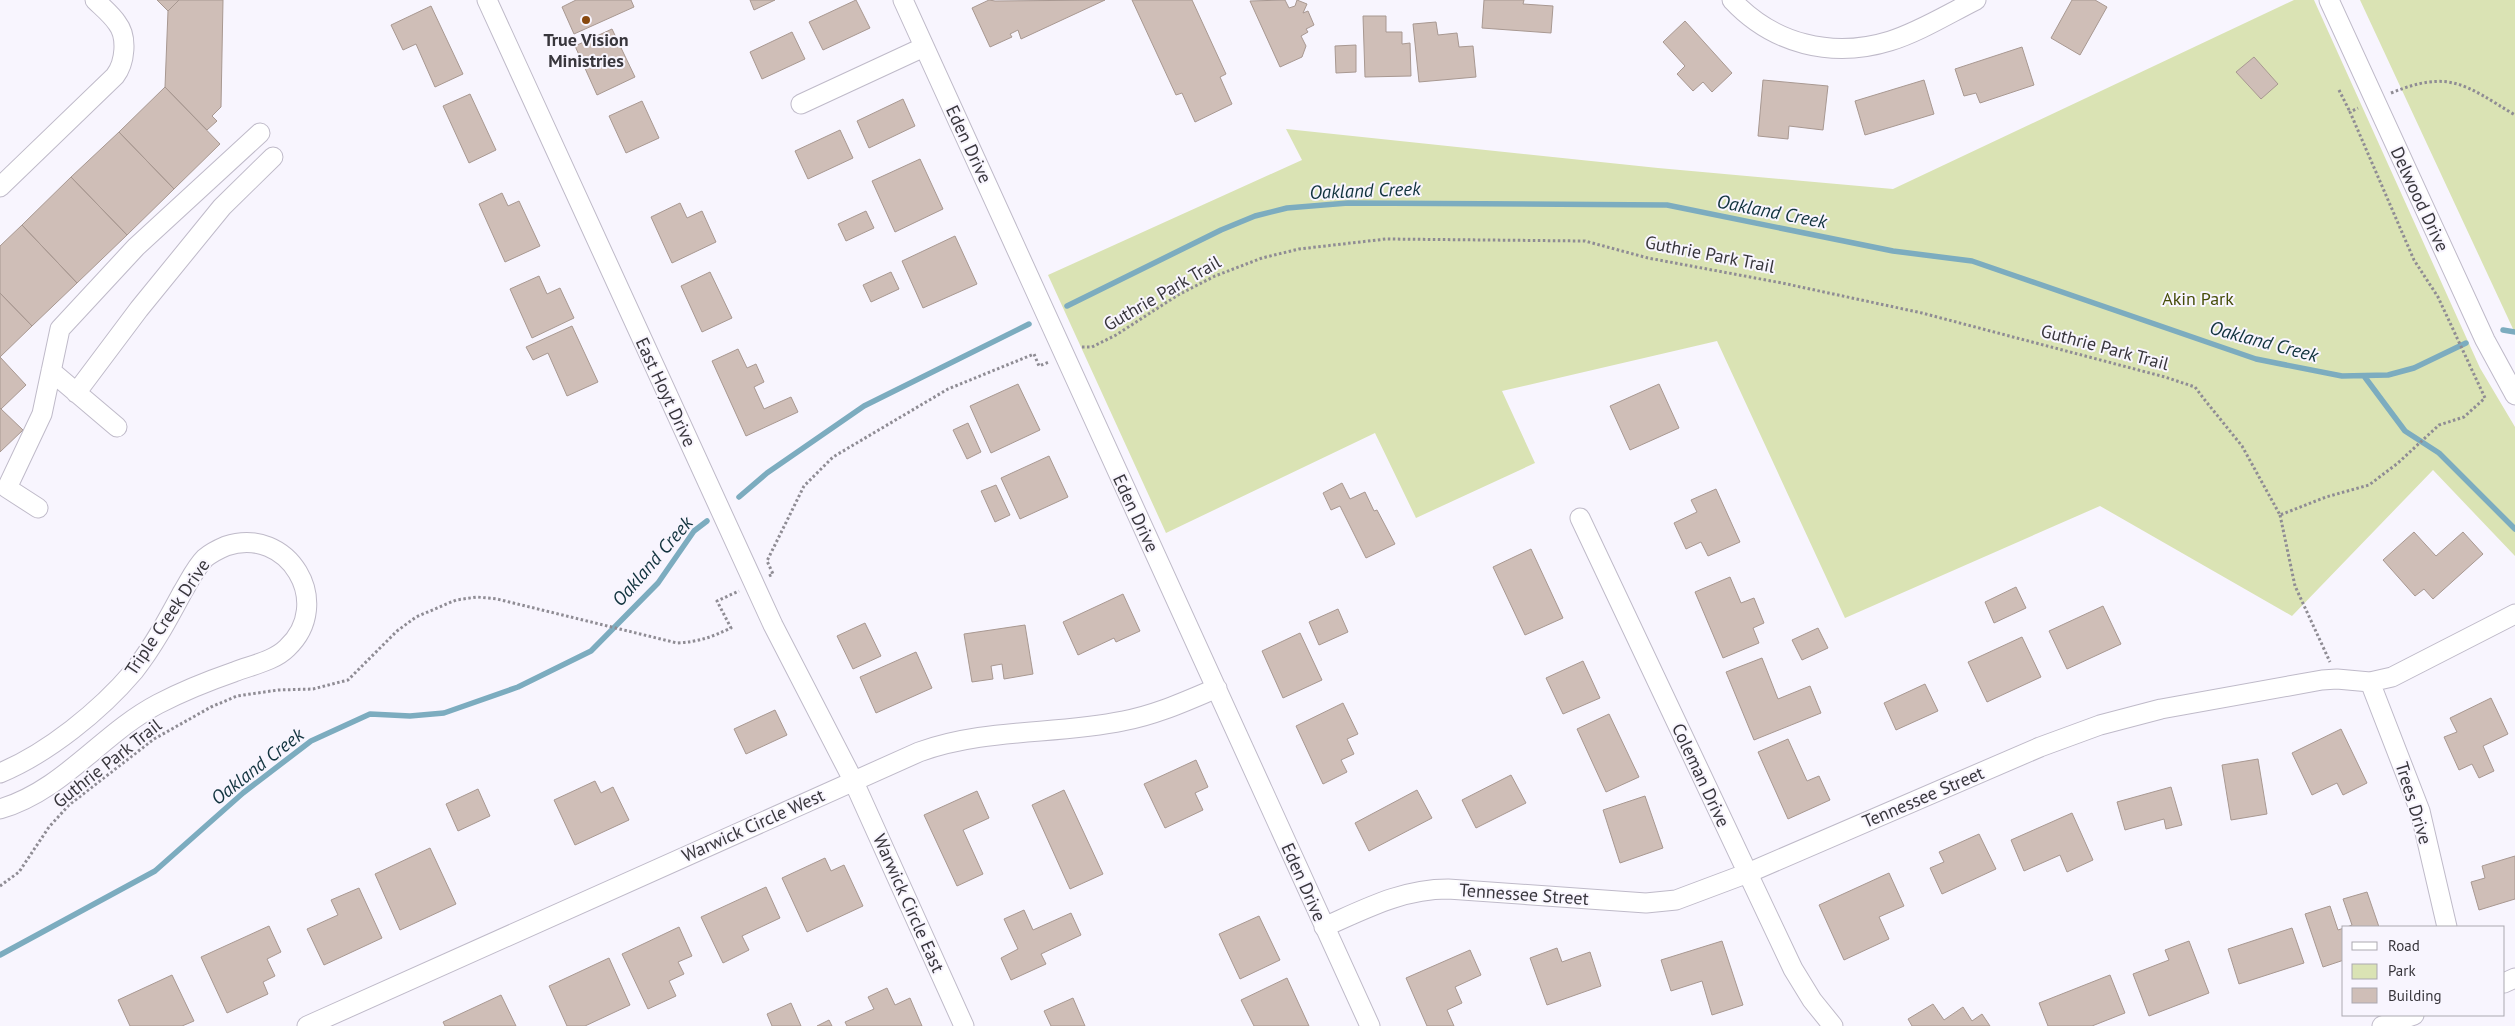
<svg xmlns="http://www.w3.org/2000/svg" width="2515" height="1026" viewBox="0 0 2515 1026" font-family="'PT Sans',sans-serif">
<rect width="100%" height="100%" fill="#f8f5fe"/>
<path fill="#dae3b4" d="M2294,0H2314L2480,368L2515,427V556L2433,470L2292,616L2100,506L1845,618L1717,341L1502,391L1535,463L1416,518L1375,433L1166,533L1048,275L1302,160L1286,129L1658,168L1893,189Z
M2360,0H2515V332L2514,331Z"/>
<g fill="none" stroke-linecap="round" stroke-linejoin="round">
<path stroke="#7cacbf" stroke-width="5.5" d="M1067,306L1221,230L1255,216L1287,208L1348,203L1667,205L1893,251L1972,261L2256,359L2342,376L2388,375L2414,368L2466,343
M2503,330L2515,332
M2364,376L2405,431L2439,453L2515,529
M739,497L767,473L864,406L1029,324
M0,955L155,871L243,793L311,741L370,714L410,716L444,713L518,687L591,651L658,583L694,531L707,521"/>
</g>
<path fill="#cfbeb7" stroke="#a89891" d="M157,0H179L168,11Z
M179,0H223L221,107L212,116L217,121L207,130L165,87L168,11Z
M576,0H631L634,7L574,34L562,7Z
M750,0H775L754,10Z
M856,0L870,28L823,50L809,22Z
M989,0L995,1L1105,0L1021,39L1018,30L1010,34L1012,37L990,47L972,8Z
M1132,0H1192L1226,74L1220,77L1232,104L1195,122L1182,93L1176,95Z
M1285,0L1289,8L1295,6L1297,0L1307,4L1303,13L1308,11L1314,25L1306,29L1308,32L1301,36L1306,46L1302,57L1280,67L1250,1Z
M1484,0H1524L1523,4L1553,6L1551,33L1482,28Z
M2072,0H2095L2107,7L2080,55L2051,38Z
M431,6L463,74L435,87L416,44L403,50L391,25Z
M1363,16H1386V32H1402V44L1410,43L1411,76L1365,77Z
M1685,21L1732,73L1712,92L1703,82L1693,91L1677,74L1685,66L1663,42Z
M1436,22L1438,35L1457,33L1459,47L1473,46L1476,77L1419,82L1413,24Z
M612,29L635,77L597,95L575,46Z
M792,32L805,59L762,79L750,52Z
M1356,45V72L1336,73L1335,46Z
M2022,47L2034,85L1980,103L1976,93L1964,96L1955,69Z
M2254,57L2278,84L2261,99L2236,72Z
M1763,80L1828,86L1823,130L1789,126L1788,139L1758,136Z
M1924,80L1934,114L1865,135L1855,101Z
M165,87L220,144L174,189L119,132Z
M470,94L496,150L469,163L443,106Z
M903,99L915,126L869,148L857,121Z
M642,101L659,138L626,153L609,116Z
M840,130L853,158L808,179L795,151Z
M119,132L174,189L127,235L71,177Z
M920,159L943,209L895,232L872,181Z
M71,177L127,235L77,283L22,225Z
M502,193L508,206L519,201L540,246L505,262L479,204Z
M680,203L687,218L702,211L716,242L672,263L651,217Z
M866,211L874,228L846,241L838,224Z
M22,225L77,283L32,326L0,293V246Z
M955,236L977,284L923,308L902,261Z
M710,272L732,318L702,332L681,286Z
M891,272L899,289L871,302L863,285Z
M539,276L547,294L560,288L574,318L532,338L510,289Z
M0,293L32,326L0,357L26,385L1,409L0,408Z
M572,326L598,382L567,396L548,353L533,360L526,347Z
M738,349L747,368L756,364L764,382L754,387L764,409L791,397L798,412L746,436L712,361Z
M1018,384L1040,430L991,453L970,406Z
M1659,384L1679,428L1630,450L1610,406Z
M0,408L23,430L0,452Z
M968,423L981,452L967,459L953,430Z
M1049,456L1068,497L1020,519L1001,478Z
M1342,483L1350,499L1365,492L1374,511L1377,510L1395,544L1366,558L1340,506L1331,510L1323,493Z
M996,485L1010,515L995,522L981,491Z
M1716,489L1740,542L1708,556L1701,542L1686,549L1674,523L1697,512L1691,500Z
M2414,532L2436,556L2463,532L2483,554L2433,599L2424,589L2415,596L2383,560Z
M1531,549L1563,618L1525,635L1493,567Z
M1730,577L1741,603L1754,598L1764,623L1753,628L1759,643L1723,658L1695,592Z
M2016,587L2026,608L1994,623L1985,602Z
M1123,594L1140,631L1116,642L1114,638L1078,655L1063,622Z
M2103,606L2121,644L2067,669L2049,631Z
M1338,609L1348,632L1319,645L1309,622Z
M865,623L881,656L853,669L837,636Z
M1025,625L1033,674L1004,679L1002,664L991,666L993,679L972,682L964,634Z
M1818,628L1828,648L1802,660L1792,640Z
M1300,633L1322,680L1283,698L1262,651Z
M2022,637L2041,677L1987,702L1968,662Z
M916,652L932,688L876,713L860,677Z
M1762,658L1778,699L1810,686L1821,713L1754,740L1726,672Z
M1583,661L1600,698L1563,714L1546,678Z
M1925,684L1938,711L1896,730L1884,703Z
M2491,698L2508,734L2483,746L2494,771L2479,778L2472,764L2459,770L2444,737L2457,732L2450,718Z
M1343,703L1358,734L1347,739L1354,754L1341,760L1347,772L1323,784L1296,726Z
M775,710L787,735L746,754L734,729Z
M1609,714L1639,777L1606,792L1577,729Z
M2341,729L2367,783L2343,795L2337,783L2312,795L2292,753Z
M1788,739L1807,781L1819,776L1830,800L1788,819L1758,752Z
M2258,759L2267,814L2231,820L2222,765Z
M1196,760L1208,787L1195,793L1203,810L1165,828L1144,784Z
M1511,775L1526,803L1476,828L1462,800Z
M595,781L601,793L613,787L629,820L575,845L554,800Z
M2171,787L2182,825L2166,829L2164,819L2125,830L2117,802Z
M478,789L490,816L458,831L446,804Z
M1064,790L1103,874L1070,889L1032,805Z
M1417,790L1432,818L1369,851L1355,823Z
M977,791L989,818L963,830L983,874L957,886L924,815Z
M1645,796L1663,848L1620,863L1603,810Z
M2072,813L2093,860L2067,872L2060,855L2024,871L2011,840Z
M1979,834L1996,869L1942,894L1930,868L1944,862L1939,852Z
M430,848L456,904L400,930L375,874Z
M2515,856V899L2479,910L2471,882L2485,878L2482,866Z
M825,858L831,871L844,865L863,906L807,932L782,878Z
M1889,873L1904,906L1879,917L1889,939L1844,960L1819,905Z
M766,887L780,918L742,936L749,950L723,963L701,917Z
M359,888L382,938L324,965L307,929L338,915L331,900Z
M2367,892L2379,927H2347L2352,925L2343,899Z
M2330,906L2338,930L2344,928V960L2323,967L2305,914Z
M1024,910L1033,930L1071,913L1081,935L1041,954L1046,964L1011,980L1001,958L1018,949L1004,919Z
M1259,916L1280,960L1240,979L1219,934Z
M269,926L281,952L267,959L275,976L263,982L268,994L227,1013L201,957Z
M679,927L692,956L678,962L684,974L669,981L676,996L648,1009L622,954Z
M2292,928L2304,963L2239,984L2228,949Z
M1722,941L1743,1005L1712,1015L1702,981L1671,991L1661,960Z
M2189,941L2209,993L2149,1016L2133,974L2169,960L2165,950Z
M1557,948L1562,962L1590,952L1601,986L1547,1005L1530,958Z
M1470,950L1481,975L1455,987L1462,1003L1447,1010L1454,1026H1427L1406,978Z
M609,958L630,1005L585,1026H567L549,986Z
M172,975L194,1021L182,1026H130L118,1000Z
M2110,975L2125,1013L2092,1026H2048L2039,1003Z
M1287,978L1309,1026H1254L1241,1000Z
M887,988L895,1005L910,998L922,1026H847L845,1022L874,1009L868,997Z
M501,995L516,1026H445L443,1022Z
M1073,998L1085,1026H1051L1044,1011Z
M791,1003L801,1026H772L767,1014Z
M1933,1004L1944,1020L1963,1007L1972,1021L1982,1014L1990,1026H1912L1908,1019Z
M829,1020L832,1026H817Z"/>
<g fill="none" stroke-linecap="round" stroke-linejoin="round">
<defs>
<path id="minor" d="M487,0L773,625L853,780L964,1026
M903,0L1370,1026
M1732,0C1773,44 1832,59 1890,41C1919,32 1948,14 1976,0
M2329,0L2485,340L2515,395
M801,104L924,47
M0,187L115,76C125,63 128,37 117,23C111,14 102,7 95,0
M51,371L117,427
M76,393L139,309L222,207L273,157
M38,508L7,488L42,414L60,329L136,247L260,133
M1580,518L1793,969L1812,1000L1833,1026
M2370,682L2420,811L2447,927
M0,773C48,753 100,711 134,671C153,647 168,619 182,593C189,582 195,568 205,558C211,553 219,549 226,546C288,525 335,603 287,648C274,661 252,665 234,672C208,681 183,691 158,704C101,734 64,790 0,809
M1324,927C1365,909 1402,889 1448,889L1646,903L1676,900L1748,873L2040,747L2100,725L2161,709L2322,680L2337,679L2370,682L2392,677L2515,614
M2504,983L2515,978
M307,1026L919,752C985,728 1055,735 1123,721C1156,715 1186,701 1217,688
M2382,1026L2414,1015"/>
</defs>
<use href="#minor" stroke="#bfbac9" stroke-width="21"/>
<path stroke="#8f8c94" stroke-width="3" stroke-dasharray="2.5 2.5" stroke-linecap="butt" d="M2339,90L2350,112
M2391,93C2450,69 2465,85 2515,115
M1082,347H1092L1116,335L1178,295L1215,276L1262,258L1299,249L1386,239L1585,241L1648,258L1782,283L1922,313L2165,377L2195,387L2204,399L2242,446L2280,515L2326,497L2369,485L2398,463L2439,425L2464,417L2485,398L2438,297L2414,260L2350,112L2358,108
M2280,515L2295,586L2330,662
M769,576L773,574L767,561L804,486L833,457L948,389L1034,354L1039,366L1049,362
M0,886L19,872L49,827L69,805L154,739L211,707L237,696L278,690L313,689L348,680L397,631L416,617L456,600L477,597L497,599L677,643C698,642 712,637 731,628L717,601L739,591"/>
<use href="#minor" stroke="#fff" stroke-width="19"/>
</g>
<circle fill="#88490f" stroke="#f8f5fe" stroke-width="2" cx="586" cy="20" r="5"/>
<g text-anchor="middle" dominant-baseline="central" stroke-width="4" stroke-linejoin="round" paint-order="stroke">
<g font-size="18" font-weight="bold" fill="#38363c" stroke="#f8f5fe">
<text x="586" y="39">True Vision<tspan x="586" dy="21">Ministries</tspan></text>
</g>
<g font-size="18" fill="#38363c" stroke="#f8f5fe">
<text transform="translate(969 144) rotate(65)">Eden Drive</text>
<text transform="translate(2420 199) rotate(65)">Delwood Drive</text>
<text transform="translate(1710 254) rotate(11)">Guthrie Park Trail</text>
<text transform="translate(1162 293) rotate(-30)">Guthrie Park Trail</text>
<text transform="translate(2105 347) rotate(15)">Guthrie Park Trail</text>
<text transform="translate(666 392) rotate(65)">East Hoyt Drive</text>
<text transform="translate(1136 513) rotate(65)">Eden Drive</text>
<text transform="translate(167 617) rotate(-56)">Triple Creek Drive</text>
<text transform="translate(107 763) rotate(-38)">Guthrie Park Trail</text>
<text transform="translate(1701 775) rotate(65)">Coleman Drive</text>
<text transform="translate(1923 797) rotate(-23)">Tennessee Street</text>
<text transform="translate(2414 803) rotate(73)">Trees Drive</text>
<text transform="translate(753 825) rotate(-24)">Warwick Circle West</text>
<text transform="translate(1304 882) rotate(66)">Eden Drive</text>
<text transform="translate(1524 894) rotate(4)">Tennessee Street</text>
<text transform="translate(909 903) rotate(66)">Warwick Circle East</text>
</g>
<g font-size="18" fill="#464d09" stroke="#f8f5fe">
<text x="2198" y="298">Akin Park</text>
</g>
<g font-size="19" font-style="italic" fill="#11333e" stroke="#f8f5fe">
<text transform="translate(1365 190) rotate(-2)">Oakland Creek</text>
<text transform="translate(1772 211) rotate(11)">Oakland Creek</text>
<text transform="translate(2264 341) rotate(15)">Oakland Creek</text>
<text transform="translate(652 561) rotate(-49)">Oakland Creek</text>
<text transform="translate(257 766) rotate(-38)">Oakland Creek</text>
</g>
</g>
<rect x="2342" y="926" width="162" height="90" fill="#f8f5fe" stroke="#aba9b0"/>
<rect x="2352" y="942" width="25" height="8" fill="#ffffff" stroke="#aba9b0"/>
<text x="2388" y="951" font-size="15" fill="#38363c">Road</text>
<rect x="2352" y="964" width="25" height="15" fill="#dae3b4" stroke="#aba9b0"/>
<text x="2388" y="976" font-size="15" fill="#38363c">Park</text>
<rect x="2352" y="988" width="25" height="15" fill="#cfbeb7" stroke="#aba9b0"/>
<text x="2388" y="1001" font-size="15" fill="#38363c">Building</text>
</svg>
